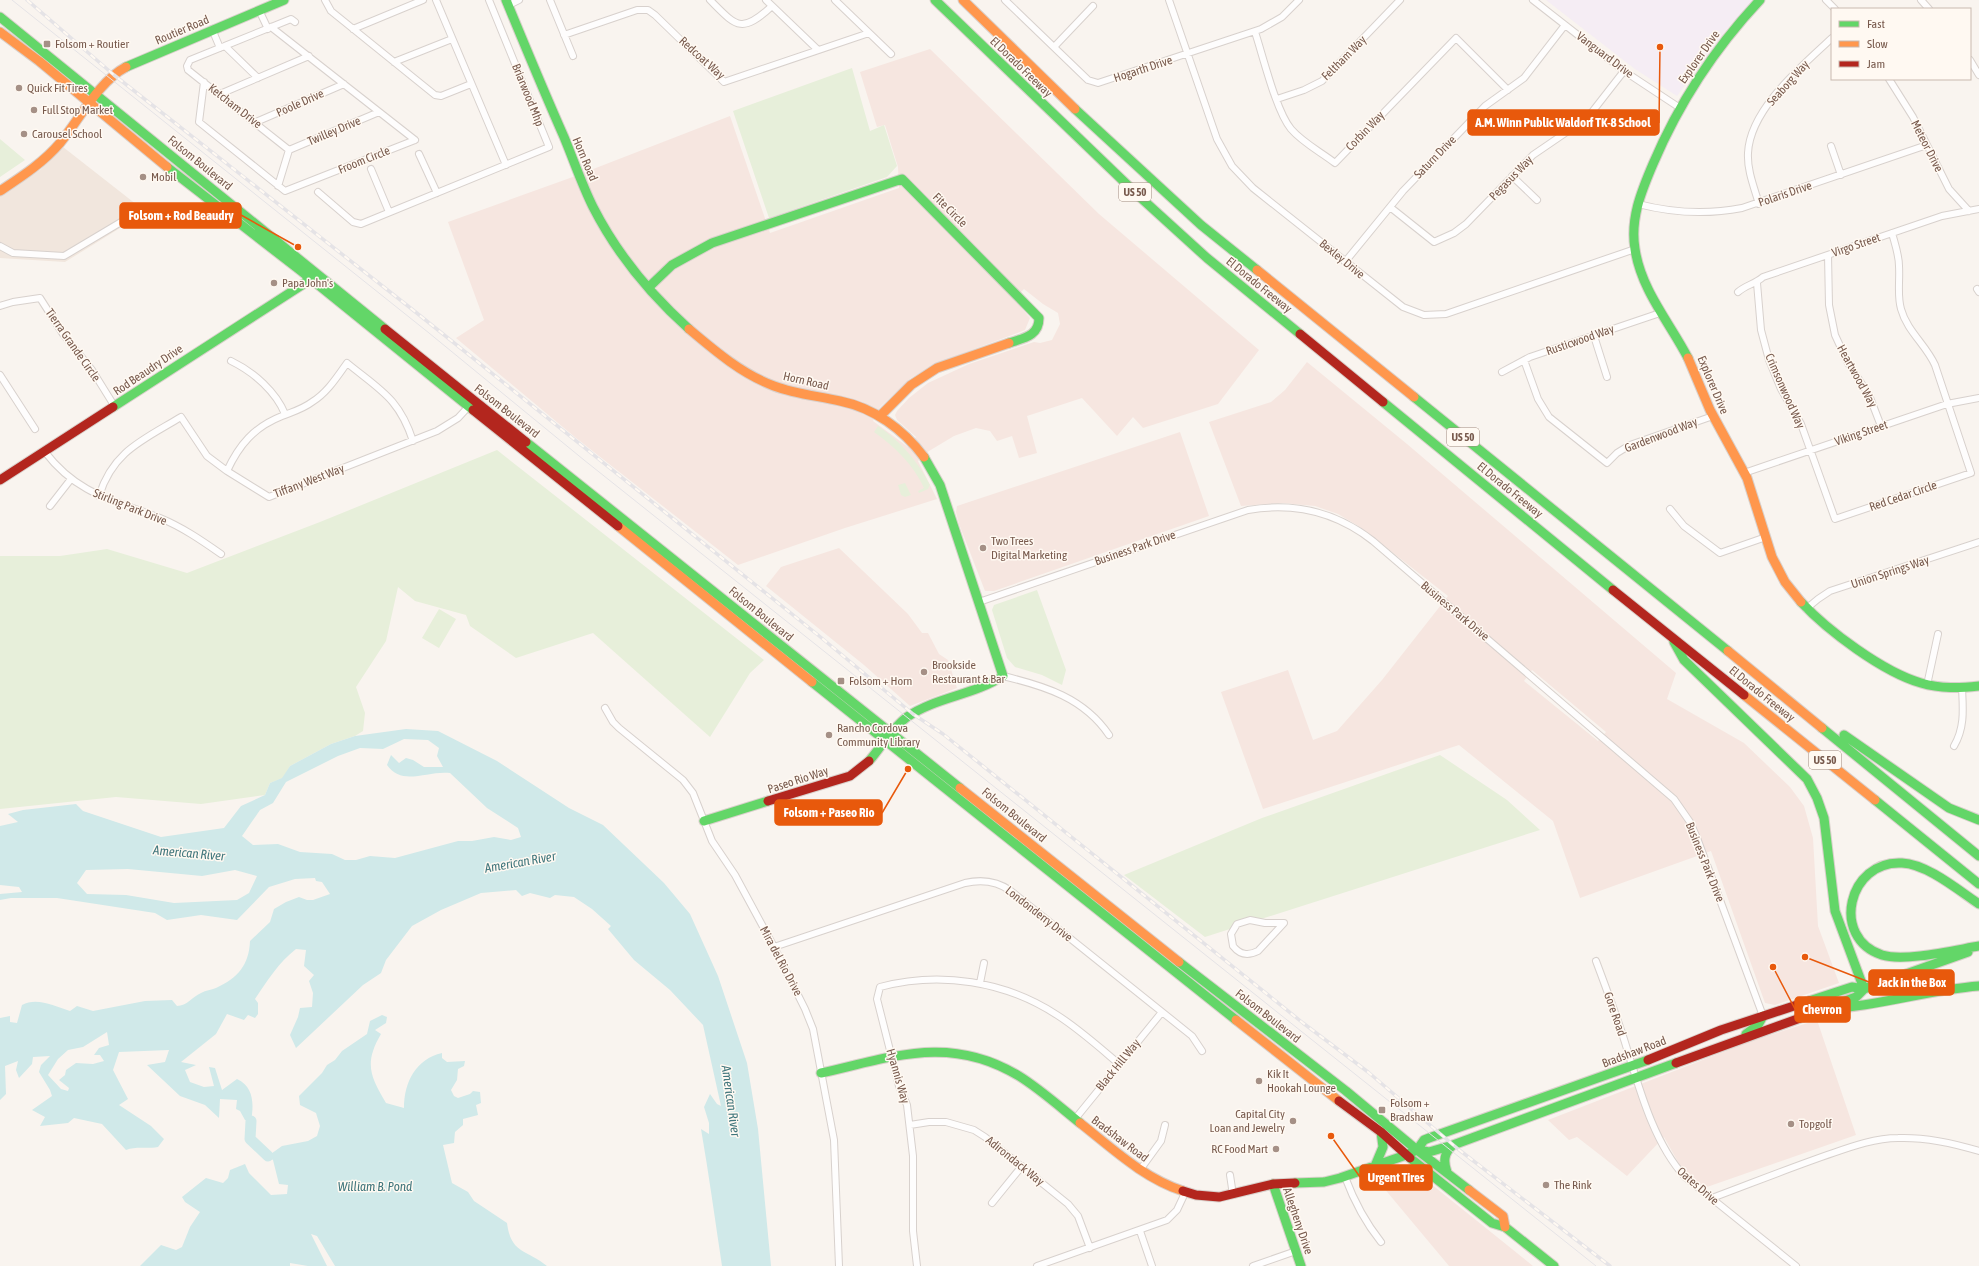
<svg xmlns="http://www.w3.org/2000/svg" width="1979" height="1266" viewBox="0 0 1979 1266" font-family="'Asap Condensed',sans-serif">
<rect width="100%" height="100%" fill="#f9f4ef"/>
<path fill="#f1e6dd" d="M63,147L146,212L65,262L0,258V196L40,170Z"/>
<path fill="#f6e6e0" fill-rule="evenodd" d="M930,49L1099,214L1259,350L1218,404L1143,428L1133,417L1117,436L1082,398L1027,416L1037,453L1019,458L1012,436L997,441L990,431L976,428L954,436L929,451L918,461L937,499L845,528L738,565L576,438L456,338L484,320L448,222L570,178L730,116L770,233L899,188L898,167L885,125L877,127L860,72ZM1024,289L1043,304L1058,313L1060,324L1052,340L1040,343L1034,342L969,364L928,383L909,398L897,411L895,415L897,420L916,437L908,447L873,421L880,407L911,378L937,363L1025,330L1030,318L1014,299Z
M1307,362L1407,444L1676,673L1667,699L1744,743L1790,787L1804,806L1813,838L1818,926L1839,983L1775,1005L1765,1003L1711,851L1580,898L1553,821L1459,745L1263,809L1221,692L1288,670L1313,740L1337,731L1382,680L1448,596L1360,527L1338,514L1315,506L1283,503L1241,506L1209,422L1271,402L1285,390ZM1532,670L1606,732L1598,741L1524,681Z
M1180,432L1209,516L994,591H985L959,524L956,512L957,506Z
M839,548L908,614L922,633H928L939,654L948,660L957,688L910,706L864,665L766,586L781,567Z
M1817,1020L1856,1135L1704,1188L1682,1169L1664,1137L1627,1176L1577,1137L1569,1140L1548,1120L1749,1042Z
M1406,1170H1411L1416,1173L1431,1184L1533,1266H1449L1378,1181Z"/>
<path fill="#f5edf4" d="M1546,0H1753L1730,25L1677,96L1635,69Z"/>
<path fill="#e7efda" d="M852,68L870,131L884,125L897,166L887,177L769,218L733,111Z
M0,139L25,160L0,177Z
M878,426C901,442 917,460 930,485L928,489L919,493L918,491L924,488C913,464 895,447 874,432Z
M497,450L764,660L750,673L710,737L593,633L516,658L470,626L466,615L415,601L398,587L386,641L356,687L365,713L363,731L355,736L331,744L290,766L283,778L270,783L265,795L201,804L116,797L0,809V556H60L107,549L187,573L320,522Z
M905,483L911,495L905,497L901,495L898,485Z
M1037,590L1066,670L1062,685L1042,675L1015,667L1007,658L992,610L994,605Z
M439,609L456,619L439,648L422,638Z
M1440,755L1507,800L1540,830L1205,937L1124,875L1262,818Z"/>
<path fill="#d0e9e9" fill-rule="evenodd" d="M406,729L438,731L497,761L569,808L603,825L664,883L690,914L718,976L747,1063L758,1129L771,1266H722C715,1220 709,1175 701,1129L709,1134V1123L704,1107L710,1094L717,1104L721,1106L703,1025L670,990L634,960L608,929L611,926L592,909L574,897L555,895L550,898L530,893L522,896L516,890L481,893L441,910L412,926L386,960L381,973L363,985L296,1048L290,1035L298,1017L300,1008L312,1007L313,993L309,981L314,975L304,966L306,950L296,949C279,962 267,981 255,999L258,1003V1014L255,1018L248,1015L244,1020L227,1014L216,1034L181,1062L196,1065L185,1070L190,1082L204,1087L214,1086L209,1067L215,1068L222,1090L237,1079C254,1087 254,1104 251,1121L245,1120L240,1111L236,1109L237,1100L220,1099L219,1118L205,1105L180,1096L147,1065L165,1062L169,1050L119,1052L113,1070L128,1099L119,1105L151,1126L164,1139L158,1147C146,1149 136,1146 126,1150L102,1124L74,1118L68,1123L40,1126L45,1117L32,1110L52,1096L50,1090L39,1072L41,1065L50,1056L33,1057L32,1064L19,1078L16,1070L18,1061L5,1066L6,1094L0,1100V1018L10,1016V1022L17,1023L22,1005C37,997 54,1006 70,1011L77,1006L93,1011L145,1001L172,1000L177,1006C187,1006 192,997 201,993C206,990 211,990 216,988C238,978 249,965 250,941L270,922L274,909L286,902L299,897L307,900H313L330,894L322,882L316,881L315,878L295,879L269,887L237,920L201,915L167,920L155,913L57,898H11L0,900V894L22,892L19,887L0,885V826L18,822L8,814L23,810L76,804L83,811L161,837L224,828L241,806L265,795L270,783L282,778L290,766L331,744L355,736ZM404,739L428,740L439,748L437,756L443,767H424L413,760L406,758L399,763L391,755L387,765C402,787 428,770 450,773L487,808L518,828L521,837L511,840L494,837L472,841H458L395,858L370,856L356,860H345L332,854L300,852L278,844L253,845L242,836L260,810L273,803L286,782L338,756L360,748L383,749ZM128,869L202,876L235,870L257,876L249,893L237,900L174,903L126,895L87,894L77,883L86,870ZM107,1032L109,1045L99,1048L94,1055H100L104,1061L93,1064L76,1063L66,1070L65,1075L59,1080L69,1088L68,1091L61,1089L48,1075L58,1059L68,1050L83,1047Z
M382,1015L387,1017L386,1023L375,1030L381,1034C364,1063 370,1076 386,1103L404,1108C404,1082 416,1059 442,1053V1058L447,1062L465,1061L464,1066L458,1069L457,1080L451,1090L454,1096L458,1098L470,1094L473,1091L480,1092L481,1103L476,1105L478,1115L463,1119V1125L455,1132L454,1143L443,1145L452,1183L468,1192L474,1201L507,1223C511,1254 526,1249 547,1266H335L317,1236L311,1234L327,1266H308L290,1263V1266H140L161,1245L176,1250L182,1247L190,1227L200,1212L185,1202L182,1197L206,1178L223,1183L228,1178L230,1170L245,1164L249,1173L271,1195L287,1194L288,1185L279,1184L273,1160L268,1156L282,1146L308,1141L317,1136L320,1126L316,1113L300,1105L299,1096L322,1073L327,1065L335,1060L342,1051L367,1034L370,1021Z"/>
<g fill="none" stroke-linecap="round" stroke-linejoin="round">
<path stroke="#d0e9e9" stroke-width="11" d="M251,1121L250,1139L268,1156"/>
<defs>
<path id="street" d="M325,0L331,11L435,95L441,96L471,84
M436,0L506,165
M550,0L573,56
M710,0C736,26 741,35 772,6
M766,0L818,50
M835,0L891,54
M1005,0L1088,80L1098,83L1261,29L1282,17L1299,0
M1169,0L1217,139L1232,166L1253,188L1403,307L1424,315L1446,314L1635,249
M1533,0L1624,71L1680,108
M1826,0L1835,9
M1921,0L1929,9
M509,5L519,0
M259,10L268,29
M271,27L415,140
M212,29L220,48
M353,29L423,0
M1255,32C1263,56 1276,111 1291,129C1303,143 1321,152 1335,163L1456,38L1508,90
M564,35L637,10H648L655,15L724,82L869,33
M225,46L258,78
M1054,47L1093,6
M1970,60L1979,75
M394,62L452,39
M1889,79L1913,117L1949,189L1969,211
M204,82L199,122L285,191L415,140
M220,94L309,56
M1277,99L1304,90L1322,81L1400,0
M256,122L344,84
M1831,146L1841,175
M289,150L379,112
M419,154L437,193
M371,169L389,212
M1512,176L1537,200
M278,186L289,150L188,70L187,66L190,60L291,19L295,22
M318,192L353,222L361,224L549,147L489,0
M1638,204C1673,213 1706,215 1742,208L1927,145
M1759,204C1754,187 1747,170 1748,153C1750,109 1802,66 1832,38
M1390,207L1434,242L1454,233L1466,224L1533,155L1574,127L1592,112L1624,71
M0,246L13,253L64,256L121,222
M1828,255L1829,305L1835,335L1848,363L1869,395L1881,426
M1345,262L1403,191L1485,106L1524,78L1565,25
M1757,283L1761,330L1769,360L1781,389L1801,424L1835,519L1971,473L1935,365C1926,345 1907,331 1901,309C1897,295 1900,281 1899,266C1899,255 1895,244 1892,233
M1977,289L1979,292
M1738,292C1746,285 1755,284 1763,277L1942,216L1979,209
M0,306L13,302L40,298L63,334L92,370L115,407
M1594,336L1607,377
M1524,360L1538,399L1549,417L1607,463L1617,453L1630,445L1713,416
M231,361C254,372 276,392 285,414
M1502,372L1530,357L1660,313
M0,375L35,429
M45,452C78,495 114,500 160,518C182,527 201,540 221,554
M227,471C239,445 254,427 282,416C292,412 303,409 312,402C327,393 337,377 347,363C380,390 399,398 413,441
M1744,473L1947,404L1979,398
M99,496C113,451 143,440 181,417L207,456L227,471L269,497L437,431L458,418L471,404
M50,506L71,479
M1670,509L1684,526L1720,553L1766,537
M979,602L1248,510C1294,502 1336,512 1373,541L1674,799L1690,822L1697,838L1763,1016
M1806,609L1818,599L1830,591L1979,542
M1003,676C1045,686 1084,698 1109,735
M1927,685L1938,634
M605,708L613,722L619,728L683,780L693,793L712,841L735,875L774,947L805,1009L813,1029L834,1140L839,1266
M1954,746C1965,727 1963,709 1962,688
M1250,920L1265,923H1284L1258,951C1248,956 1240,955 1233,946L1231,934L1237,924Z
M774,947L965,883C982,879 997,881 1011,891L1192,1036L1202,1051
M1596,961C1605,985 1614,1009 1622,1033C1637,1079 1651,1140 1685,1177L1796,1266
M980,983L984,963
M1075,1119L1162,1012
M910,1125L929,1122H946L974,1130L985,1137L1068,1204L1078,1216L1090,1248
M1140,1170L1161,1141L1165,1125
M1230,1175L1233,1195
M1345,1177C1354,1201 1365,1222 1381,1242
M1712,1198C1752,1183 1792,1167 1833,1153C1853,1146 1876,1138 1898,1138C1926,1137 1953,1143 1979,1151
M992,1203L1022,1166
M1140,1231L1152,1266
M917,1266L913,1231V1156L907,1105L899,1086L877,999L880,987C940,971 1005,981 1057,1015C1079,1029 1099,1047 1119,1064
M1037,1266L1167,1220L1177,1210L1185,1193
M1253,1266L1296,1251"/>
<path id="fast" d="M506,0C525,46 544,92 564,137C574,161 582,185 593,207C617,254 650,294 689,329
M935,0L1141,198L1207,258L1300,334
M0,17L385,329
M126,67L284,0
M1075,109L1201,225L1257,270
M167,167L301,271L473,410
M649,287L672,265L712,243L902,179L1039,318C1039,336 1024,338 1009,343
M1688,358C1670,323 1641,290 1635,249C1630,219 1641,192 1653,164C1679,103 1714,49 1760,0
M1414,397L1728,651
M1383,402L1613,590
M113,407L302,285L313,275
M526,442L960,788
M1801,602C1828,631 1883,672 1921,683C1941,689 1960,688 1979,686
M1674,642L1684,660L1807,779L1817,798L1824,818L1835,911L1864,989
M812,682L1236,1020
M1822,728L1979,856
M1844,735L1949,808L1979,820
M869,761C882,746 891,729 907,717C936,697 974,695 1003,676L940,485L924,457
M1875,800L1979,884
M704,821L768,801
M1979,904C1958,890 1927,864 1902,863C1848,860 1830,938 1882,955C1905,962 1955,950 1979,946
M1179,962L1346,1091L1417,1150L1469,1190
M1809,1001L1852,987L1864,989
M1823,1009C1876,1007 1926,990 1979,986
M1803,1017L1856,997L1864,989L1968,952
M1746,1034L1758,1025L1763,1016
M821,1073C893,1057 950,1034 1019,1076C1040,1089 1060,1107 1080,1123
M1418,1150L1429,1152L1453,1145L1676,1063
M1410,1158L1492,1223L1505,1227L1554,1266
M1375,1166L1383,1147L1381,1132
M1447,1172C1443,1161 1444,1153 1453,1145
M1295,1183L1324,1182L1340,1178L1406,1155L1417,1150L1424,1140L1429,1138L1648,1060
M1273,1184L1301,1266"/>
<path id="slow" d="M963,0L1075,109
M0,32L39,61L167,167
M0,191C21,177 43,163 60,143C79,120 99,81 126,67
M1257,270L1414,397
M689,329C715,351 742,374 774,386C795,394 818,396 840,401C874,408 903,429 924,457
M1688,358L1710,410L1747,478L1772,557L1785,582L1801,602
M880,416L911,385L937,368L1009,343
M618,526L812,682
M1728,651L1822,728
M1744,695L1875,800
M960,788L1179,962
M1236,1020L1339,1101
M1080,1123C1112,1148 1143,1178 1183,1191
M1469,1190L1503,1216L1505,1227"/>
<path id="jam" d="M385,329L526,442
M1300,334L1383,402
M473,410L618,526
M0,480L113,407
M1613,590L1744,695
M768,801L850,776L869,761
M1648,1060L1721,1030L1809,1001
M1676,1063L1803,1017
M1339,1101L1381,1132L1410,1158
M1183,1191L1196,1195L1219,1197L1273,1184L1295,1183"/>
</defs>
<use href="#street" stroke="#d8d1cd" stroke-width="8"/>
<use href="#fast" stroke="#d9d0cb" stroke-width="11"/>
<use href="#slow" stroke="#d9d0cb" stroke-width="11"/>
<use href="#jam" stroke="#d9d0cb" stroke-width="11"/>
<use href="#street" stroke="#fefdfd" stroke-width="6"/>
<use href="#fast" stroke="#63d668" stroke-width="9"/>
<use href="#slow" stroke="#ff974d" stroke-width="9"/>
<use href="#jam" stroke="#b3261e" stroke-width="9"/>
<path stroke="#e5e3e6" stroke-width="1" d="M12,0L429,333L584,460L1596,1266"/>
<defs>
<path id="rail" d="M27,0L114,75L413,310L818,635L913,714L943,734L1303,1023L1368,1072L1458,1149L1610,1266"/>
</defs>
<use href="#rail" stroke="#e5e3e6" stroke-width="3.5"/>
<use href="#rail" stroke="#fff9f2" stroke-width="2" stroke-dasharray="6" stroke-linecap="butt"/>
</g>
<g fill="#a59086" stroke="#fff9f2" stroke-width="1.5">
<rect x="43" y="40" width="8" height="8" rx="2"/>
<circle cx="19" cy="88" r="4"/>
<circle cx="34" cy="110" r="4"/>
<circle cx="24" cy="134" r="4"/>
<circle cx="143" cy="177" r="4"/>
<circle cx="274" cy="283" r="4"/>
<circle cx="983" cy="548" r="4"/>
<circle cx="924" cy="672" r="4"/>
<rect x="837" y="677" width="8" height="8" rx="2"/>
<circle cx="829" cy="735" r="4"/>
<circle cx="1259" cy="1081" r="4"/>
<rect x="1378" y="1106" width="8" height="8" rx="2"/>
<circle cx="1293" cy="1121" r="4"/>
<circle cx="1791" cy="1124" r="4"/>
<circle cx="1276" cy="1149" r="4"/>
<circle cx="1546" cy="1185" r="4"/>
</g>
<g text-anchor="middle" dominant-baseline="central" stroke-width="3" stroke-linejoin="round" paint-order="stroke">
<g fill="#fff9f2" stroke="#a08a7e" stroke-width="1">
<rect x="1119" y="183" width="32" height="18" rx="3"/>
<rect x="1447" y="428" width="32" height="18" rx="3"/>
<rect x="1809" y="751" width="32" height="18" rx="3"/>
</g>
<g font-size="11" font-weight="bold" fill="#785a4d">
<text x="1135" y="192">US 50</text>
<text x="1463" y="437">US 50</text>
<text x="1825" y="760">US 50</text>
</g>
<g font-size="12" fill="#785a4d" stroke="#fff9f2">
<text transform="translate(182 30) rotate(-23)">Routier Road</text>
<text transform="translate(1605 55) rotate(37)">Vanguard Drive</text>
<text transform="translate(1699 57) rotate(-55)">Explorer Drive</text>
<text transform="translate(702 58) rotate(42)">Redcoat Way</text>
<text transform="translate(1344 58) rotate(-45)">Feltham Way</text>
<text transform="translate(1021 67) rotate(44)">El Dorado Freeway</text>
<text transform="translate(1143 69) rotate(-18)">Hogarth Drive</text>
<text transform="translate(1788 83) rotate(-48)">Seaborg Way</text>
<text transform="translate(528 95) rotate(68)">Briarwood Mhp</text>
<text transform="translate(300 103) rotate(-24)">Poole Drive</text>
<text transform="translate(235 106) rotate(38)">Ketcham Drive</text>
<text transform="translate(334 131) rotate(-23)">Twilley Drive</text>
<text transform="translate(1365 131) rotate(-46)">Corbin Way</text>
<text transform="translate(1927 146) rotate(63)">Meteor Drive</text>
<text transform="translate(1435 157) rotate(-46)">Saturn Drive</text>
<text transform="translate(585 159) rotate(67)">Horn Road</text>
<text transform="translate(364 160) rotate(-22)">Froom Circle</text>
<text transform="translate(200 163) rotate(39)">Folsom Boulevard</text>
<text transform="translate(1511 178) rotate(-46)">Pegasus Way</text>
<text transform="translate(1785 194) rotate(-19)">Polaris Drive</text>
<text transform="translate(950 210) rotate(45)">Fite Circle</text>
<text transform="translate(1856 245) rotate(-19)">Virgo Street</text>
<text transform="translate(1342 259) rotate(39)">Bexley Drive</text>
<text transform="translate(1259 285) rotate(39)">El Dorado Freeway</text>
<text transform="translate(1580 340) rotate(-19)">Rusticwood Way</text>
<text transform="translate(73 345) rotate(55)">Tierra Grande Circle</text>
<text transform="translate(148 370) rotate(-34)">Rod Beaudry Drive</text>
<text transform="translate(1857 376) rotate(61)">Heartwood Way</text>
<text transform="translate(806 381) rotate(13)">Horn Road</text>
<text transform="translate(1713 385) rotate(67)">Explorer Drive</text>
<text transform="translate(1785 391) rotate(66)">Crimsonwood Way</text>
<text transform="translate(507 411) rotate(38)">Folsom Boulevard</text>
<text transform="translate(1861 433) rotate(-19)">Viking Street</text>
<text transform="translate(1661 435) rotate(-21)">Gardenwood Way</text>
<text transform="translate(309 481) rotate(-21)">Tiffany West Way</text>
<text transform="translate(1510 490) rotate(39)">El Dorado Freeway</text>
<text transform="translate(1903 496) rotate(-19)">Red Cedar Circle</text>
<text transform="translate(130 507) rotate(22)">Stirling Park Drive</text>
<text transform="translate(1135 548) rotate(-19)">Business Park Drive</text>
<text transform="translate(1890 572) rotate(-18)">Union Springs Way</text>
<text transform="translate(1455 611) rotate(40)">Business Park Drive</text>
<text transform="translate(761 614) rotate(39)">Folsom Boulevard</text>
<text transform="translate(1762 694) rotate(39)">El Dorado Freeway</text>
<text transform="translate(798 780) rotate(-18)">Paseo Rio Way</text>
<text transform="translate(1014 815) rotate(39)">Folsom Boulevard</text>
<text transform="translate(1705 862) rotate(68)">Business Park Drive</text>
<text transform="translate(1039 914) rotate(38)">Londonderry Drive</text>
<text transform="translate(781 961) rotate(62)">Mira del Rio Drive</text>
<text transform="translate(1615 1014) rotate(71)">Gore Road</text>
<text transform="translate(1268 1016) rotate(38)">Folsom Boulevard</text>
<text transform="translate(1634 1052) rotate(-21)">Bradshaw Road</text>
<text transform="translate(1118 1065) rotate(-51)">Black Hill Way</text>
<text transform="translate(898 1076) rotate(74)">Hyannis Way</text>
<text transform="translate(1120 1139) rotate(37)">Bradshaw Road</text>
<text transform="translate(1015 1161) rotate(39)">Adirondack Way</text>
<text transform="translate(1698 1186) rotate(41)">Oates Drive</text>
<text transform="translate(1298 1221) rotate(71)">Allegheny Drive</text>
</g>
<g font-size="12" fill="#785a4d" stroke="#fff9f2" text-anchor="start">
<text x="55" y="44">Folsom + Routier</text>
<text x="27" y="88">Quick Fit Tires</text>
<text x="42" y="110">Full Stop Market</text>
<text x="32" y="134">Carousel School</text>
<text x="151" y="177">Mobil</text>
<text x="282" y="283">Papa John's</text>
<text x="991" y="541">Two Trees<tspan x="991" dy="14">Digital Marketing</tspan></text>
<text x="932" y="665">Brookside<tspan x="932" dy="14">Restaurant &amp; Bar</tspan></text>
<text x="849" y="681">Folsom + Horn</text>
<text x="837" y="728">Rancho Cordova<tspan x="837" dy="14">Community Library</tspan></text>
<text x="1267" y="1074">Kik It<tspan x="1267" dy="14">Hookah Lounge</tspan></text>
<text x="1390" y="1103">Folsom +<tspan x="1390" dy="14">Bradshaw</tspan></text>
<text x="1285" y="1114" text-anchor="end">Capital City<tspan x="1285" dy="14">Loan and Jewelry</tspan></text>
<text x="1799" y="1124">Topgolf</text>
<text x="1268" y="1149" text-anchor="end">RC Food Mart</text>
<text x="1554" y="1185">The Rink</text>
</g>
<g font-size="13" font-style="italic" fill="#40767c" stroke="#fff9f2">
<text transform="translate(189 853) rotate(5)">American River</text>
<text transform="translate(520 862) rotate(-10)">American River</text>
<text transform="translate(731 1101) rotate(82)">American River</text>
<text x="375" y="1186">William B. Pond</text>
</g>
</g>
<path fill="none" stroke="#e8590c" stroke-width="1.5" d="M1660 47L1659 123M298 247L241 215M908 769L882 813M1805 957L1869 982M1773 967L1795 1009M1331 1136L1360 1177"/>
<g fill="#e8590c" stroke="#fff9f2" stroke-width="1.5">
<circle cx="1660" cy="47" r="4"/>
<circle cx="298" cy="247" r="4"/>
<circle cx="908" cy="769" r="4"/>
<circle cx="1805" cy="957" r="4"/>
<circle cx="1773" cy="967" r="4"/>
<circle cx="1331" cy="1136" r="4"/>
</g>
<g fill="#e8590c" stroke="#e8590c" stroke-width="1.5">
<rect x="1468" y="110" width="191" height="25" rx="4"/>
<rect x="120" y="203" width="121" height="25" rx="4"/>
<rect x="775" y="800" width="107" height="25" rx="4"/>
<rect x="1869" y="970" width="85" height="25" rx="4"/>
<rect x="1795" y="997" width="55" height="25" rx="4"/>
<rect x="1360" y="1165" width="72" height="25" rx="4"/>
</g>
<g font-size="13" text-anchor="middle" font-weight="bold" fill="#fff">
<text x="1563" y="127">A.M. Winn Public Waldorf TK-8 School</text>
<text x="181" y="220">Folsom + Rod Beaudry</text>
<text x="829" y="817">Folsom + Paseo Rio</text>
<text x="1912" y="987">Jack in the Box</text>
<text x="1822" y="1014">Chevron</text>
<text x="1396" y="1182">Urgent Tires</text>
</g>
<rect x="1831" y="8" width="140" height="72" fill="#fff9f2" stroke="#c9b9b0"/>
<rect x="1839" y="21" width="20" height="6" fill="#63d668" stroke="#c9b9b0"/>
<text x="1867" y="28" font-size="12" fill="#785a4d">Fast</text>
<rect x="1839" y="41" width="20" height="6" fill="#ff974d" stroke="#c9b9b0"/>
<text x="1867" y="48" font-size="12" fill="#785a4d">Slow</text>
<rect x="1839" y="61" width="20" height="6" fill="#b3261e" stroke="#c9b9b0"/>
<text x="1867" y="68" font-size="12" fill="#785a4d">Jam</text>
</svg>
